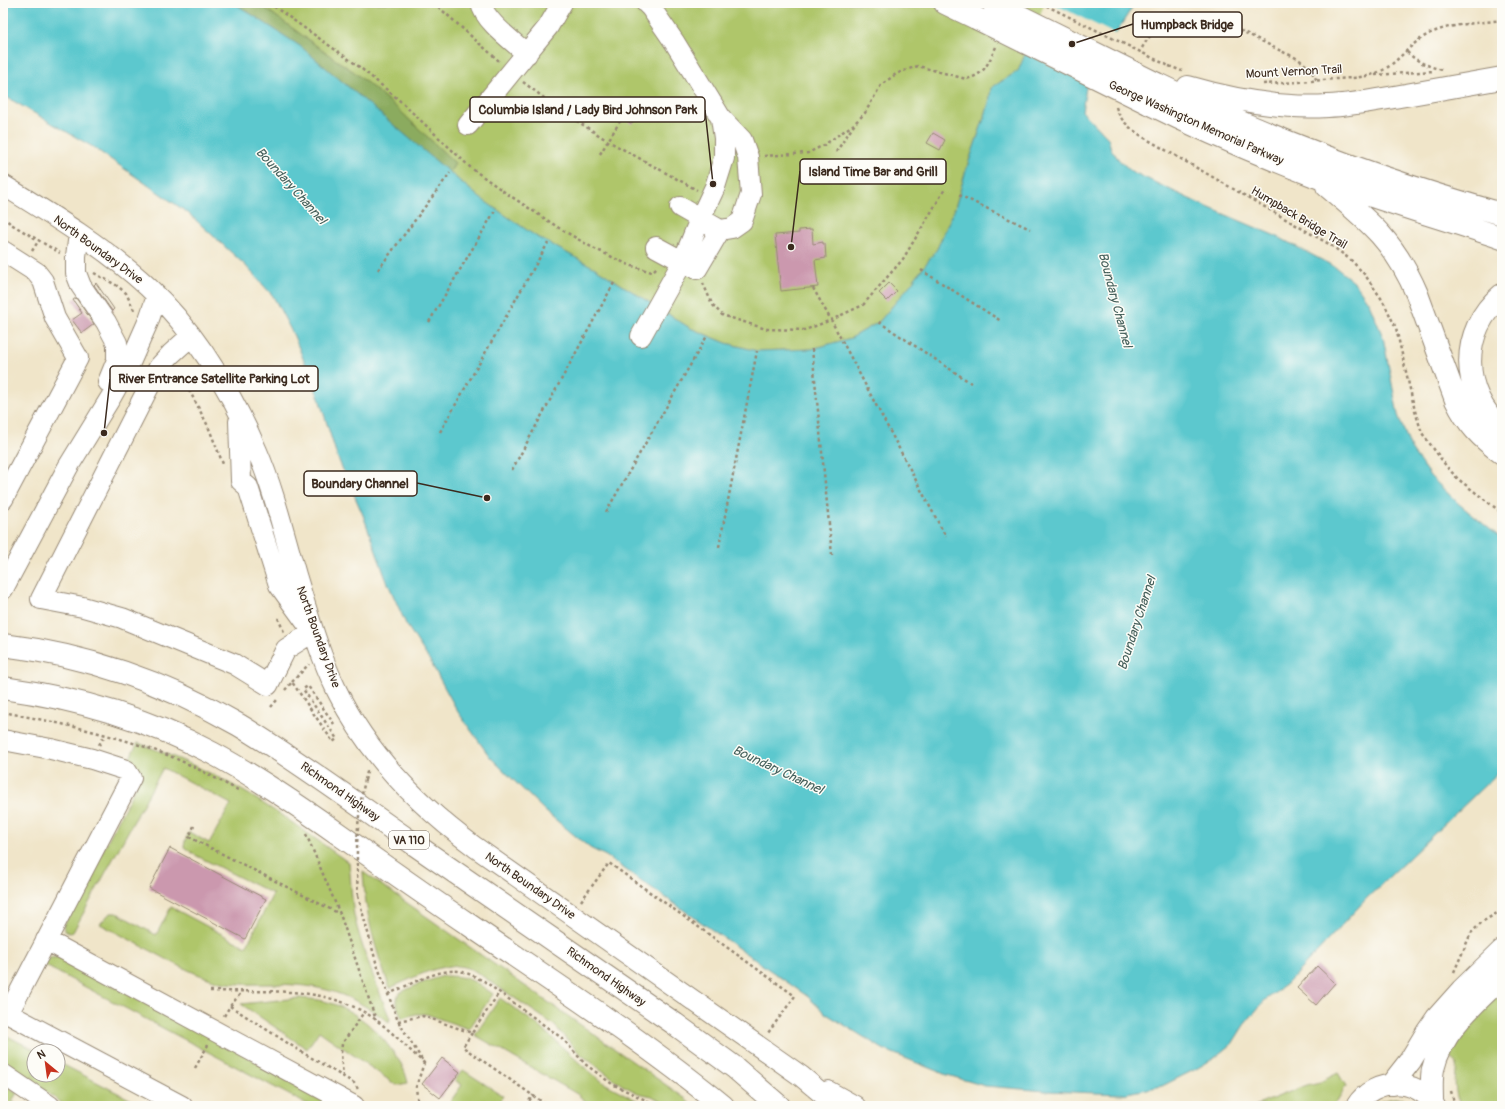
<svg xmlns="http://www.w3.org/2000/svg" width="1505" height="1109" viewBox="0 0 1505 1109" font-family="Pangolin,sans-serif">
<rect width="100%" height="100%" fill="#fdfcf7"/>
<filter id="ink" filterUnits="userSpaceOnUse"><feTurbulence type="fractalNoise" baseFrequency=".025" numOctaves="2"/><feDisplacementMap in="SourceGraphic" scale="8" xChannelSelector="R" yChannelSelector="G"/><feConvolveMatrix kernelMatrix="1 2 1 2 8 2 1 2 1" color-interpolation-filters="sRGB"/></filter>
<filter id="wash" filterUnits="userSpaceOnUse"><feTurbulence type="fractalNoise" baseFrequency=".012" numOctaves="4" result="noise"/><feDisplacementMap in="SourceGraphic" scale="16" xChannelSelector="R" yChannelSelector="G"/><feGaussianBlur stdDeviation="0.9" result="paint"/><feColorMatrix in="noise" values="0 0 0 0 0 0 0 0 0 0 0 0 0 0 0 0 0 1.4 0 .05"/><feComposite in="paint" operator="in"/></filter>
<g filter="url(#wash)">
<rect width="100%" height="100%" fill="#f0e5c9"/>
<path fill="#afc66b" stroke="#757844" d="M234,3H1047L1018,72L991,88L989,104L967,167L955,208L937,249L911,284L879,322L851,338L812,349L757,351L726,343L690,328L595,268L537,237L480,198L361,97Z
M138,743C182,759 225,778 264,804C293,822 321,843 349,863C351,880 351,898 354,915C362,951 377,985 390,1019L389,1022C347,992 324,985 273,984C256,984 237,985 221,982C198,976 177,965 157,954C138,944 119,934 100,924L110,913H117L156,935L171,907L246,947L273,894L197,856L184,847L185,841L189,832L209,843L231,804L163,768L73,932L69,933L65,931L63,927L140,778L137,768L129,761L133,751Z
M363,872L686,1099L694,1106H668L652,1096L638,1093L622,1085L579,1053L554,1025L475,971C468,968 460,965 451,966C430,968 409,980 390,988C375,950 365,913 363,872Z
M59,957L340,1106H310L42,964L49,958Z
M443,976C468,976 473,980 493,994L469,1029L426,1014H416L402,1018C398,1009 394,1002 399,993L419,984Z
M1502,991V1106H1461C1453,1093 1455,1077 1457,1063L1447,1055L1463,1030Z
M299,998C307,999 316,999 324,1001C351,1008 374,1026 390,1048C399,1059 405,1069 408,1083L396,1085L319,1031L307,1049L241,1004Z
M500,998L539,1026L584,1067L604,1083L634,1099L651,1106H591L577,1094L475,1035Z
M3,1034L37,1051H34V1075H58V1062L143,1106H66L3,1062Z
M463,1070L503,1096L496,1106H447L462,1085L455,1080Z
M1338,1073L1346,1086L1334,1106H1255L1307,1085L1320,1082Z
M3,1083L17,1093L12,1101L18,1106H8L3,1098Z
M1394,1098L1403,1099L1416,1106H1375L1383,1101Z"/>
<path fill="#8bab5f" stroke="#636a3e" d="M234,3H258L336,60L353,71L396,107L455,163L450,173L300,46Z"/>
<path fill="#5bc8ce" stroke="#4b7976" d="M3,3H234L300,46L480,198L537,237L595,268L690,328L726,343L757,351L812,349L851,338L879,322L911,284L937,249L955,208L967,167L989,104L991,88L1018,71L1047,3H1135L1119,28L1086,88L1082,111L1108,138L1111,149L1119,160L1131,171L1198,203L1278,237L1335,267L1355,283L1369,303L1383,337L1398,415L1411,449L1430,476L1459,504L1502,539V769L1367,898L1287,984L1264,1001L1244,1025L1232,1044L1216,1057L1196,1069L1162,1086L1122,1094L1046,1091L985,1086L944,1074L883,1049L825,1013L807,996L606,856L590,848L545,811L490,757L458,712L430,661L406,624L386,579L363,515L337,456L319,398L294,336L273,296L245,265L188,213L93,147L3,95Z"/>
<path fill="#f0e5c9" d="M1045,3H1052L1117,35L1090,85L1024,52Z"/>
<g id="blocks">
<path fill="#cb98ae" d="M621,101L639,112L632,124L614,113Z
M933,133L945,140L940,150L927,143Z
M812,229L813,244L823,242V244H825L826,258L815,260L818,287L781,291L775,235L799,233V230Z
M96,283L114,309L112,311L94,285Z
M889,283L897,291L887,301L879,293Z
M76,298L94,324L82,333L72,320L82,313L73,300Z
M170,848L266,899L245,939L149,888Z
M1317,966L1335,983L1316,1005L1297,988Z
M442,1058L460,1072L440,1098L422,1084Z"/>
</g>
</g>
<g filter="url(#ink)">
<use href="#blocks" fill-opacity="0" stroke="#968874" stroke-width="1"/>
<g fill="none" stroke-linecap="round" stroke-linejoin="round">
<defs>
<path id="minor" d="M481,3C484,21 514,42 527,54
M646,3L651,8L675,43L721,118L742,140L748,157L751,194L742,221L732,228L720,230L680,207
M468,125L539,38L548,27L562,3
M3,185C52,215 106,248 148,287C195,331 231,391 257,451C274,490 284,534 296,575C308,614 319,654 337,691C368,755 418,805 475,847L801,1076L837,1106
M79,234L76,256V273L81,286L106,322L117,343V360L108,382
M656,247L697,269L720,230
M3,251L36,272L43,281L55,318L78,358L3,499
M191,336L171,354L159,367L41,599L83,607L122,618L234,664L268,685L286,649L313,632L279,585L248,487L241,481L239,421
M641,336L683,261L700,219L715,187L724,158V138L721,118
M3,589L68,467L111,397L129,365L148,322L157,296
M3,740L51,749L92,759L126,770L131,778L8,1014
M46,940L354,1106
M3,1011L182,1106
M3,1074L50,1106
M828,1091L855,1106
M1356,1106C1374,1077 1417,1077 1435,1106"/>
<path id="highway" d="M945,3L976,18
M1157,84C1268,138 1383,181 1502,214
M1188,87C1233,100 1281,109 1328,106C1352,105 1376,100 1400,96C1434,90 1468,84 1502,78
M1148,103C1202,130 1258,154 1315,176C1376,199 1439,217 1502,238
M1327,186C1369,221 1395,242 1417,294L1456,400C1467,423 1481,438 1502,453
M1502,295C1459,331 1460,393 1502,429
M3,645C86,655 166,683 239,725C299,761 356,804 414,844C501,904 588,964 675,1024L734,1067L779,1106
M3,688C75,698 148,719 212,753C257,777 299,806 340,835C383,865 425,895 468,924C554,983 642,1040 723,1106
M1392,1084L1410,1061L1428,1031L1437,1018L1462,990L1502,951
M1432,1100C1432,1090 1431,1079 1433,1069C1442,1030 1475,1003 1502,977"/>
</defs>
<use href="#minor" stroke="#968874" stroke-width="22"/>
<use href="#highway" stroke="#968874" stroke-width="24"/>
<path stroke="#968874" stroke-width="2.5" stroke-dasharray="3 3" stroke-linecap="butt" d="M269,3L357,65L398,99L471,168L506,193L559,228L593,248L629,265L652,272L658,266
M434,3L499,61
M1142,48C1152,31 1165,16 1187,15C1213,14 1257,39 1281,51C1287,54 1296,57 1302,62C1309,67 1313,73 1317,81
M1407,52C1417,62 1428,66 1442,70
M1169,66L1182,71
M1375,75L1434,71
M523,82L560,110L608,141L697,190
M1263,84C1288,83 1312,81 1336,79C1350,78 1366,78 1379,72C1395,65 1405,50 1419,40C1442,23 1475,24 1502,20
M1116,107C1120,121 1131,129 1143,137L1329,244L1351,260L1365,275L1383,301L1396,328L1415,411L1422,433L1447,467L1458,479L1502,513
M836,152L856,122L865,113L881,85L896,74L903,71L918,66L966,79C985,75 988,63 996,47
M600,154L622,118
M764,156L808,153L824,145L854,124
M959,195L1030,229
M3,217L11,224L60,253
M32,251L39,240
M378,270L450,173
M921,270L1001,321
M94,273L116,285L126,293L134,310
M703,283L712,304L722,315L766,329L805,330L831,320L863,305L903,259L945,189
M813,288L831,320L946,537
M429,322L496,209
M879,322L971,383
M812,349L832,555
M178,369L208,426L223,464
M440,432L548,243
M512,470L615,281
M606,512L707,336
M719,547L757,351
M278,618L284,632
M292,682L309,664
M285,690L292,682L333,742L337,739L303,689L308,686L334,724
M271,707L277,700
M3,712C60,723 118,735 172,757C194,766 216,779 238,790
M99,745L105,735
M365,780L367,772L365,769
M194,826L189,837L340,914
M306,834L340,914L376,1020
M358,896L376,962L398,1021L424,1063L416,1087L418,1106
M581,901L609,863L795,996L768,1033
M1454,972L1471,933L1482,922L1502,910
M210,991C265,993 319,984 369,1015C389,1028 406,1047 424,1063
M388,994C408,986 436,969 458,971C467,972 475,977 484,981L563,1039L585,1064L612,1084L658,1106
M230,1006L300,1051L354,1083L358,1089
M224,1016L230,1006L241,993
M398,1021L423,1016L472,1033L499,993
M472,1033L463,1047L548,1106
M195,1068L208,1045
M343,1077L341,1053L342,1044L364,1012
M1451,1091L1455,1106
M526,1106L533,1095"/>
<use href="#minor" stroke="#fff" stroke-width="20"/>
<use href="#highway" stroke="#fff" stroke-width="22"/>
<defs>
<path id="highway-bridge" d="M993,3L1157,84
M976,18L1148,103"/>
</defs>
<use href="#highway-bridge" stroke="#968874" stroke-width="24" stroke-linecap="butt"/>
<path stroke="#968874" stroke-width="2.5" stroke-dasharray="3 3" stroke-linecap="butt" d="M1041,3L1169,66
M358,896C356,856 356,819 365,780"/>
<use href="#highway-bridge" stroke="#fff" stroke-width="22"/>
</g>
</g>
<g text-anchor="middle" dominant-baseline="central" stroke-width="3" stroke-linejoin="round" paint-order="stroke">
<rect fill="#fdfcf7" stroke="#75695f" stroke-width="1" x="389" y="831" width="40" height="18" rx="3"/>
<g font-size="11" font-weight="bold" fill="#3b2a1e">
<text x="409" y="840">VA 110</text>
</g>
<g font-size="12" fill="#3b2a1e" stroke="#fdfcf7">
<text transform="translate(1294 72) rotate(-3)">Mount Vernon Trail</text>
<text transform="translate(1196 123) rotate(24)">George Washington Memorial Parkway</text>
<text transform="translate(1299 218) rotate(31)">Humpback Bridge Trail</text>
<text transform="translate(98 250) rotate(36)">North Boundary Drive</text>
<text transform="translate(318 637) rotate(70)">North Boundary Drive</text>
<text transform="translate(340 792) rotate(35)">Richmond Highway</text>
<text transform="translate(530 886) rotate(35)">North Boundary Drive</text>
<text transform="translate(606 977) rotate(35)">Richmond Highway</text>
</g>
<g font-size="13" font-style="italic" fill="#46615c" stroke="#fdfcf7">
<text transform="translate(291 186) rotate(48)">Boundary Channel</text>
<text transform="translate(1115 300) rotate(75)">Boundary Channel</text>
<text transform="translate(1137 623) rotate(-72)">Boundary Channel</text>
<text transform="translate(778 770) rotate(25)">Boundary Channel</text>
</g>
</g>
<path fill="none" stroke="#3b2a1e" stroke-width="1.5" d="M1072 44L1133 24M713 184L705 110M791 247L800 171M104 433L110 379M487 498L417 483"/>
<g fill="#3b2a1e" stroke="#fdfcf7" stroke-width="1.5">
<circle cx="1072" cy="44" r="4"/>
<circle cx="713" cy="184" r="4"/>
<circle cx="791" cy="247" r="4"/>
<circle cx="104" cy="433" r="4"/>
<circle cx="487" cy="498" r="4"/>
</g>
<g fill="#fdfcf7" stroke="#3b2a1e" stroke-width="1.5">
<rect x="1133" y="12" width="109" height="25" rx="4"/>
<rect x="470" y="97" width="235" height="25" rx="4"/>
<rect x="800" y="159" width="146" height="25" rx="4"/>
<rect x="110" y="366" width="208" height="25" rx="4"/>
<rect x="304" y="471" width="113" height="25" rx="4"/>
</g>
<g font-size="13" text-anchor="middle" font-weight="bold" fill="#3b2a1e">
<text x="1187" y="29">Humpback Bridge</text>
<text x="588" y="114">Columbia Island / Lady Bird Johnson Park</text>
<text x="873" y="176">Island Time Bar and Grill</text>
<text x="214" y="383">River Entrance Satellite Parking Lot</text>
<text x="360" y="488">Boundary Channel</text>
</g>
<rect width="1505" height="1109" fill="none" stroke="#fdfcf7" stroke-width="16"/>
<g transform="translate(46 1063) rotate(331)"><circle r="19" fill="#fdfcf7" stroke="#afa8a0"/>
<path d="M0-3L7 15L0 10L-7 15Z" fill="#c8321e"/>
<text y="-6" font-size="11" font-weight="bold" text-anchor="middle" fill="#3b2a1e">N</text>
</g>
</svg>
